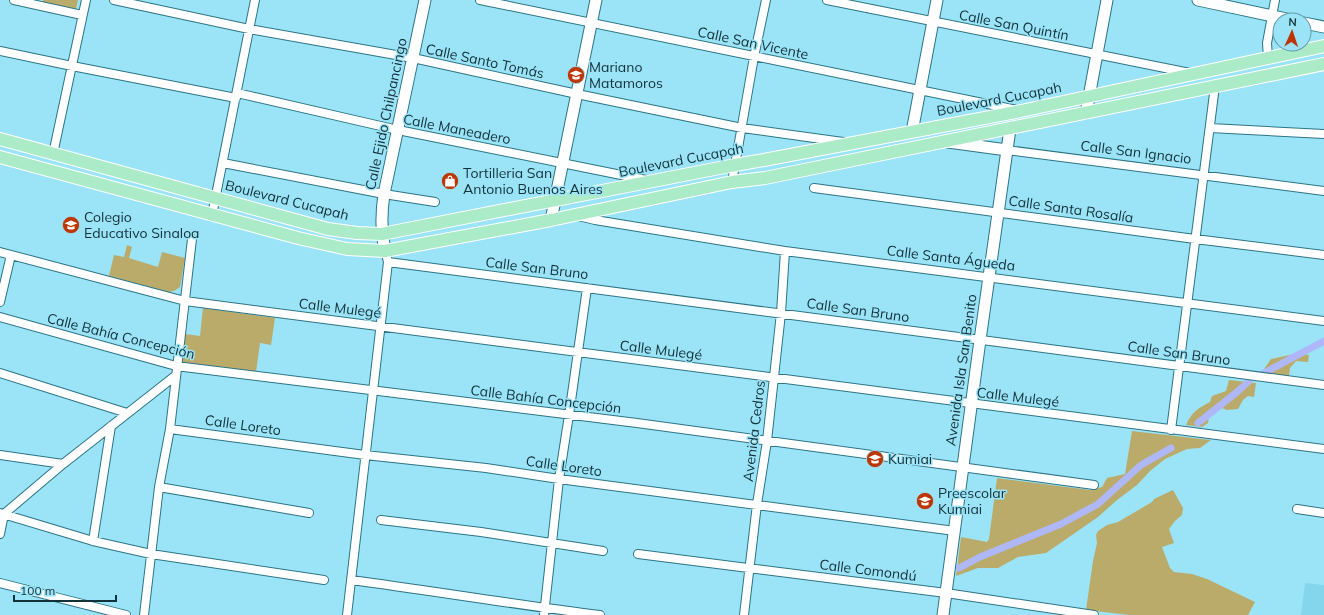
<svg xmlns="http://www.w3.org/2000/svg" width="1324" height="615" viewBox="0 0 1324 615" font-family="Mulish,sans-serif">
<rect width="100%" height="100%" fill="#9be3f7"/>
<path fill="#84d6ec" d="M1305,583L1324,585V615H1301Z"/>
<path fill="#bbab6a" d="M43,0H78L76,9L43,2Z
M127,245L132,247L129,258L158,267L162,252L185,258L180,287L174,291L168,292L109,276L114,255L124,257Z
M203,308L275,318L271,345L260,343L256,372L182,362L185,334L200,336Z
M1299,353L1309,355L1308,362L1296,361L1290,368L1289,376L1262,372L1271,359Z
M1229,380L1256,383L1254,397L1248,396L1243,400L1238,409L1227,410L1222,408L1209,417L1208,423L1202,427L1186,425C1191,413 1198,408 1210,402L1212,396L1226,391Z
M1132,431L1211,440L1200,448L1187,449L1165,459L1150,471L1137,485L1117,500L1098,517L1046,553L1018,557L998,568H978L956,576L961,537L977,540L987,542L989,539L997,478L1090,490L1102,487L1107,478L1125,474Z
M1173,490L1183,508L1182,515L1175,521L1169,529L1174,543L1162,547L1170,568L1174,572L1192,574L1207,579L1255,602L1248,615H1129L1086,610L1093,561L1097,543L1096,535L1098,531L1107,525L1118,522L1152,502L1154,499Z"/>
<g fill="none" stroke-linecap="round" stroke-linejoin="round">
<path stroke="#aeb8f8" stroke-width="7" d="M1262,374L1324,341
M1198,423L1237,392L1249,381
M959,568L980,557L1061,524L1098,504L1141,465L1171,448"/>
<defs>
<path id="street" d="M14,0L82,15
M114,0L249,29L413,58L577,94L742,128L843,142
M480,0L1017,110
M827,0L1190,73
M0,51L72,66L236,98
M1268,58L1267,43L1275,0
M237,93L398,130L646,180
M1210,128L1324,134
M1007,150L1324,191
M53,154L86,0
M223,163L384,194L435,202
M732,182L754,57L766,0
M814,188L1195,239L1324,255
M212,215L255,0
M578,216L595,220L785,251L1324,321
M0,252L185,301L1324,449
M388,262L1324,385
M0,302L11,255
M0,317L176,366L637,423L1094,485
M0,373L127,413
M170,429L365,455L486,468L559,479L955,531
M1171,430L1215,86
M0,455L63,464
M159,487L309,513
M1297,509L1324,513
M0,513L93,541L151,554L324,580
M381,520L481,532L603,551
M0,534L4,514L11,508L63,464L175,376
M93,541L111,426
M638,554L946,593L1094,615
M351,580C434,591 517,605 600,615
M0,583L126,615
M144,615L159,487L170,429L192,239
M347,615L388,262L387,258
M544,615L559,479L569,415L587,288
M744,615L757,504L767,441L781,313L785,251"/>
<path id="secondary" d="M1198,0L1291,20
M1304,23L1324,27
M1086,113L1107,0
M912,132L937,0
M948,142L1007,150
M551,220L596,0
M385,251C381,232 381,214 384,194L425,0
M943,615L980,340L1010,129"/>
<path id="primary" d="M0,139L328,229L357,233L382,234L735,165L764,160L1021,111L1324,46
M0,157L298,238L347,249L385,251L551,220L732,182L765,178L1324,64"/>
</defs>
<use href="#street" stroke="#2b7587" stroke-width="10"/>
<use href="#secondary" stroke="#2b7587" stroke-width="13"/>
<use href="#primary" stroke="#fff" stroke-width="14"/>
<use href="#street" stroke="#fff" stroke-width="8"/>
<use href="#secondary" stroke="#fff" stroke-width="11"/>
<use href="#primary" stroke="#acebc7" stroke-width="12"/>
</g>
<defs>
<symbol id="school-disc" viewBox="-11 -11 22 22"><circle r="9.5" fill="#bd3500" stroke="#9be3f7"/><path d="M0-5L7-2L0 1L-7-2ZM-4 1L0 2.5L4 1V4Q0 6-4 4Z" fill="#fff"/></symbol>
<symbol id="shop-disc" viewBox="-11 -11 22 22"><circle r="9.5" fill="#bd3500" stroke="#9be3f7"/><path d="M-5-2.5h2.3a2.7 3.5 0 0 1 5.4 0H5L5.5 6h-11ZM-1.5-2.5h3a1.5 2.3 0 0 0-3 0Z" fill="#fff"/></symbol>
<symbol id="university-disc" viewBox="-11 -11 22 22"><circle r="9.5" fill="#bd3500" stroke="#9be3f7"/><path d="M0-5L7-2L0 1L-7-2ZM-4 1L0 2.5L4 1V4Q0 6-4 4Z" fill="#fff"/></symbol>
</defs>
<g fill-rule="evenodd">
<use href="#school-disc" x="566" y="65" width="20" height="20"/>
<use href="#shop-disc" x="440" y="171" width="20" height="20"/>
<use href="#university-disc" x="61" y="215" width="20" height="20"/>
<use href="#school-disc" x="865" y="449" width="20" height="20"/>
<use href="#school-disc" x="915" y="491" width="20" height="20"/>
</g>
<g text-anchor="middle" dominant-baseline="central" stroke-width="3" stroke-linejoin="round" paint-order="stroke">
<g font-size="14" fill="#123138" stroke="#9be3f7">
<text transform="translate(1014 25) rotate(11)">Calle San Quintín</text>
<text transform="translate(753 43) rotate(12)">Calle San Vicente</text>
<text transform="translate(485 61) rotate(12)">Calle Santo Tomás</text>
<text transform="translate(999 99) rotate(-11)">Boulevard Cucapah</text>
<text transform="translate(386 114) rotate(-78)">Calle Ejido Chilpancingo</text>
<text transform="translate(457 129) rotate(11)">Calle Maneadero</text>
<text transform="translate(1136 152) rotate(7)">Calle San Ignacio</text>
<text transform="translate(681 160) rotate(-11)">Boulevard Cucapah</text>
<text transform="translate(287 200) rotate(14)">Boulevard Cucapah</text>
<text transform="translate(1071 209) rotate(8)">Calle Santa Rosalía</text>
<text transform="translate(951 258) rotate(7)">Calle Santa Águeda</text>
<text transform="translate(537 268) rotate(7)">Calle San Bruno</text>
<text transform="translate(340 308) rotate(7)">Calle Mulegé</text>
<text transform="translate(858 310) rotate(8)">Calle San Bruno</text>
<text transform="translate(121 336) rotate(14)">Calle Bahía Concepción</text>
<text transform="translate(661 350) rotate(7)">Calle Mulegé</text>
<text transform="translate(1179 353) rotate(8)">Calle San Bruno</text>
<text transform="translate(961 370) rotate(-82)">Avenida Isla San Benito</text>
<text transform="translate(1018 397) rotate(7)">Calle Mulegé</text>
<text transform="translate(546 399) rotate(7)">Calle Bahía Concepción</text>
<text transform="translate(243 425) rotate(8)">Calle Loreto</text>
<text transform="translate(754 431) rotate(-83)">Avenida Cedros</text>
<text transform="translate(564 466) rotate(8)">Calle Loreto</text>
<text transform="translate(868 570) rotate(7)">Calle Comondú</text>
</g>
<g font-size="14" fill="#123138" stroke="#9be3f7" text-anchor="start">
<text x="589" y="67">Mariano<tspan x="589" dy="16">Matamoros</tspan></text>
<text x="463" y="173">Tortilleria San<tspan x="463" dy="16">Antonio Buenos Aires</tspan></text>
<text x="84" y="217">Colegio<tspan x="84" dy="16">Educativo Sinaloa</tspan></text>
<text x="888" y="459">Kumiai</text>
<text x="938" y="493">Preescolar<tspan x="938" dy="16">Kumiai</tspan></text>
</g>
</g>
<g transform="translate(1292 32) rotate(3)"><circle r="19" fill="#9be3f7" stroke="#649cab"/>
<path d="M0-3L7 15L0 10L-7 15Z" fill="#bd3500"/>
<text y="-6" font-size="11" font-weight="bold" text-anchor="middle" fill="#123138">N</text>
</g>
<path d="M14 595v6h102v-6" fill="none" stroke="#123138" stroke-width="2"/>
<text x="20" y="595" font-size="12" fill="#123138" stroke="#9be3f7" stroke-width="3" paint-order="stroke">100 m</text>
</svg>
